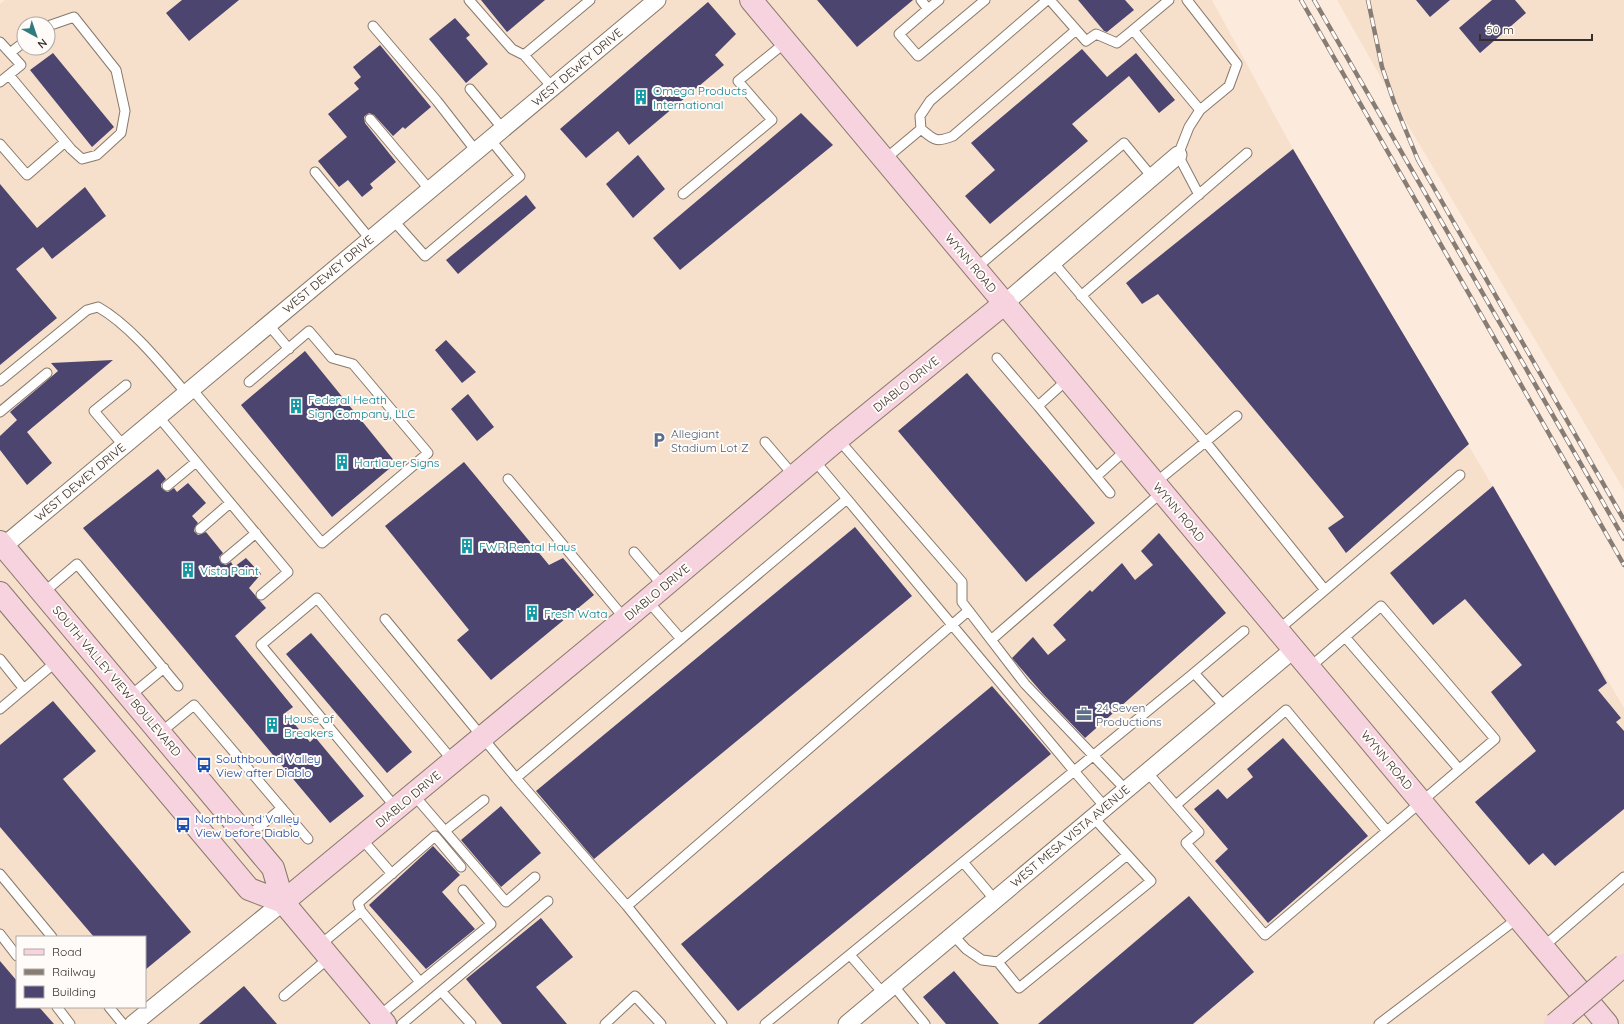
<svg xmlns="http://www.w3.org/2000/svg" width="1624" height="1024" viewBox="0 0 1624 1024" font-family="Quicksand,sans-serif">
<rect width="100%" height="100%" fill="#fcebdc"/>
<path fill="#f6dfcb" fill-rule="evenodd" d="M5,0H1212L1293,149L1624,708V1024H0V4ZM24,24H48V48H24ZM17,937H145V1007H17Z
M1337,0H1624V490L1402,115Z"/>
<path fill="#4c4570" d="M182,0H239L189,41L166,13Z
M481,0H545L507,32Z
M817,0H913L857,47Z
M1078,0H1125L1134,10L1107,32L1104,31Z
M1416,0H1450L1430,17Z
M1492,0H1515L1526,13L1480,53L1459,28Z
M708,2L736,34L715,55L724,65L629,145L618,131L586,158L560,129Z
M455,18L470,35L466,38L488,64L466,83L429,39Z
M380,45L431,107L405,129L403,127L393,136L374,115L369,113L366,115L364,117L365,123L396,162L370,184L373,188L362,197L348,180L339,187L318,161L347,137L328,114L359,89L354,83L361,77L353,67Z
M1082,49L1107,77L1136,53L1175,100L1159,113L1129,76L1072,124L1088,141L990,224L965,196L995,170L971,143Z
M53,53L114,127L92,147L30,70Z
M801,113L833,145L680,270L653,238Z
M1293,149L1469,444L1346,553L1328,528L1344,517L1158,294L1142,304L1126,283Z
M638,155L665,189L633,218L606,184Z
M0,184L37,228L85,187L106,216L52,259L43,247L16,269L57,318L0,365Z
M526,195L536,208L458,274L446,260Z
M446,340L476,372L462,383L435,350Z
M305,351L396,463L332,517L241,405Z
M113,360L27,432L52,463L27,485L0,450V436L17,420L10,412L58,371L51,363Z
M967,373L1095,523L1026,582L898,431Z
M468,394L494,427L477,441L451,409Z
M464,462L549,565L563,558L594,595L491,680L457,640L469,630L385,526Z
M158,469L166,479L161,484V487L165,491L168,492L174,488L177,492L188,483L206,503L192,516L198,523L195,527L194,531L198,535L206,532L223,553L219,557L221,563L226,565L231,562L234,567L246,558L261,574L249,588L266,608L235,636L293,707L285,713L310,742L315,737L364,796L330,823L83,528Z
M1493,486L1607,683L1598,690L1621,718L1616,722L1624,731V809L1555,866L1543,853L1529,865L1475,802L1536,751L1491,692L1522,665L1465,599L1433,625L1390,573Z
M855,527L912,596L594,859L536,791Z
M1159,533L1226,613L1085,738L1043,694L1012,658L1033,637L1048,655L1066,640L1053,625L1090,590L1092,592L1122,563L1135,580L1153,565L1141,551Z
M311,633L412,752L387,773L286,654Z
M992,686L1051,754L738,1011L681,944Z
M53,701L96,751L63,779L191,932L145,970V937H94L0,827V745Z
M1283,738L1368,836L1268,923L1215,861L1228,849L1194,809L1218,789L1227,799L1253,777L1247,769Z
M501,806L541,853L501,887L461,840Z
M433,846L460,875L442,892L475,929L426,969L369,905Z
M1189,896L1254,972L1193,1024H1038Z
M541,918L573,957L536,987L567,1024H502L466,979Z
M0,961L17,981V1007H39L54,1024H0Z
M954,971L999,1024H946L923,997Z
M244,986L277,1024H199Z"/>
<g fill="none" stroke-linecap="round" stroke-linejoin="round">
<defs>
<path id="lane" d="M469,0L512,49L524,55
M921,0L928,9L939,0
M1047,0L930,101L920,116L921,129C934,140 936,143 953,136L1076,30
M1050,0L1086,41L1096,34L1117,43L1133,30
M1169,0L1133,30L1200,110
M1187,0L1237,64L1229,86L1200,110L1189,127L1178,155L1199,195
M928,9L899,34L918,56L985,0
M373,26L437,101L476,151
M0,42L21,65L0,82
M10,53L24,42
M9,75L71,149L82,159L97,155L121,133L125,111L116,70L74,17L48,26
M552,87L524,55L590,0
M470,89L503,129
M370,119L430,190
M0,144L27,175L65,142
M884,160L921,129
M315,172L370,239
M683,194L772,120L738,81L786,42
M393,220L425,256L520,176L490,139
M1053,262L1205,441L1325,590
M976,268L1124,143L1152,177
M1081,296L1247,153
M268,324L289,349
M997,358L1038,406
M1068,379L1038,406L1110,493
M0,381L87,310L98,307C130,325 162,365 186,393
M191,388L322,543L428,453L353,364L332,358L309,331L249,382
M0,412L47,373
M158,416L288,572L261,595
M838,439L962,582V602L1025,684L1126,790
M765,442L794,476
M123,445L94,411L126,385
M1097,476L1127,449
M508,479L625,619
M1155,483L1237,416
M167,486L196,462
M847,499L1074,771L1105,807
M200,529L230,503
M634,552L663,586
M225,559L256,533
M43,593L77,564L178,686
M647,600L681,639
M385,619L516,778
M1278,630L1460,475
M1345,637L1459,769
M991,640L1162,492
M0,659L24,689
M130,696L164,668
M1225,707L1194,673L1244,631
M0,709L57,661
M160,733L194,705L308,839
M1147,772L1199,832L1186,843L1265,935L1495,739L1381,606L1309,668
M413,794L506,902L535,877
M1176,805L1286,710L1387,831
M396,808L261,645L317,598L453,761
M1093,817L1151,881L1019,988L998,962L1127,855
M445,831L484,800
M247,837L282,808
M361,838L392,874
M963,862L995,900
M0,874L52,937
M627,906L516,778L847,499L814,460
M361,911L358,903L435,836L461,867
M0,934L17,956
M953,935L966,949L982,960L998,962
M320,945L361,911L420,982
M1543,947L1624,877
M850,955L883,993
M893,985L925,1024
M441,991L471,1024
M284,996L330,957
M57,1007L70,1024
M109,1007L123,1024
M379,1016L491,924L463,890
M402,1024L548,901
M605,1024L635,996L661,1024
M722,1024L627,906L968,611
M765,1024L1194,673
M1379,1024L1518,918"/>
<path id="street" d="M1005,303L1178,155
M0,549L657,0
M133,1024L283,902
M847,1024L1294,649"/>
<path id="secondary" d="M751,0L1607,1024
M0,542L273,868L283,902L385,1024
M0,593L249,889L283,902
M283,902L625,619L838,439L1005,303"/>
</defs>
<use href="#lane" stroke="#88796b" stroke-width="11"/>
<use href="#street" stroke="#88796b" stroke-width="19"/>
<use href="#secondary" stroke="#88796b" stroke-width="24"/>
<use href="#lane" stroke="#fff" stroke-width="9"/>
<use href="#street" stroke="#fff" stroke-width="17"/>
<use href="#secondary" stroke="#f6d3de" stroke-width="22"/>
<defs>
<path id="rail" d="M1301,0L1624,565
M1314,0L1624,539
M1368,0L1382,67L1394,102L1418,160
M1418,160L1624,520"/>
</defs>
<use href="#rail" stroke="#887d74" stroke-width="4.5"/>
<use href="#rail" stroke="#fffbf8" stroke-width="3" stroke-dasharray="9" stroke-linecap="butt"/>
<defs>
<path id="secondary-bridge" d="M1555,1024L1624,965"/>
</defs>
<use href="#secondary-bridge" stroke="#88796b" stroke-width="24" stroke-linecap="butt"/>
<use href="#secondary-bridge" stroke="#f6d3de" stroke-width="22"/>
</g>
<defs>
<symbol id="building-bare" viewBox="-9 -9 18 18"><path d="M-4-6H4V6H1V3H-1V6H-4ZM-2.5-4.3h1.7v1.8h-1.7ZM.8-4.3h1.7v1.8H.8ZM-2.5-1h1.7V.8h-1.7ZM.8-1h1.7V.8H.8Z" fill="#0f9aa8" stroke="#fffbf8" stroke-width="2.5" paint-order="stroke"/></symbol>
<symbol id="parking-bare" viewBox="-9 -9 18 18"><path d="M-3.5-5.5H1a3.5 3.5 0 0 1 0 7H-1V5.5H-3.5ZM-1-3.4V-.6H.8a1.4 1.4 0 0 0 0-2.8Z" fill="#5c6f8a" stroke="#fffbf8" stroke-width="2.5" paint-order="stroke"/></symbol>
<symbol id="office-bare" viewBox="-9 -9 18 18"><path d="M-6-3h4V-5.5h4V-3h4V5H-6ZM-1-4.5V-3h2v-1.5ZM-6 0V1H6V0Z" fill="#5c6f8a" stroke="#fffbf8" stroke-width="2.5" paint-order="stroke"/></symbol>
<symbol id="bus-bare" viewBox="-9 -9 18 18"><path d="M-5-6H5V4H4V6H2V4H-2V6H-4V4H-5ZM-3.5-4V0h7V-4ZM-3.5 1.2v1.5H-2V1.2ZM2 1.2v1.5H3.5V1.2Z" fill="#1a4fb4" stroke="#fffbf8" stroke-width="2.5" paint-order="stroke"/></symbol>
</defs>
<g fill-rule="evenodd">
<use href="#building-bare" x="630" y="86" width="22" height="22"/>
<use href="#building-bare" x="285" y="395" width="22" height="22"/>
<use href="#parking-bare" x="648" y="429" width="22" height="22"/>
<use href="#building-bare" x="331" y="451" width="22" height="22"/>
<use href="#building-bare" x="456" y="535" width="22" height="22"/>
<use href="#building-bare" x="177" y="559" width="22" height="22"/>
<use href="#building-bare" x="521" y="602" width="22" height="22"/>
<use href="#office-bare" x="1073" y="703" width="22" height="22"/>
<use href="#building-bare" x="261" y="714" width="22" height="22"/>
<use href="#bus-bare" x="193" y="754" width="22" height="22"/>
<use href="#bus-bare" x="172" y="814" width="22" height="22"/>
</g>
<g text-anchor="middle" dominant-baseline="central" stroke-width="4" stroke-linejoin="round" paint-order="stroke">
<g font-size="12" fill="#37302a" stroke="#fffbf8">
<text transform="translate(577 67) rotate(-40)">WEST DEWEY DRIVE</text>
<text transform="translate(971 263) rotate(50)">WYNN ROAD</text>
<text transform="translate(328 274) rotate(-40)">WEST DEWEY DRIVE</text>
<text transform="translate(906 384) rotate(-39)">DIABLO DRIVE</text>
<text transform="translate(80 482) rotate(-40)">WEST DEWEY DRIVE</text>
<text transform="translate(1179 512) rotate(50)">WYNN ROAD</text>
<text transform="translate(657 592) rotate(-40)">DIABLO DRIVE</text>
<text transform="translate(117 681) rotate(50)">SOUTH VALLEY VIEW BOULEVARD</text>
<text transform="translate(1387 760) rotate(50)">WYNN ROAD</text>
<text transform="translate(408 799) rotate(-40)">DIABLO DRIVE</text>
<text transform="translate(1070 836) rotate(-40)">WEST MESA VISTA AVENUE</text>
</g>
<g font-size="12" fill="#0d838f" stroke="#fffbf8" text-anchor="start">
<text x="653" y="90">Omega Products<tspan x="653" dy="14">International</tspan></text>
<text x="308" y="399">Federal Heath<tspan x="308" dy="14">Sign Company, LLC</tspan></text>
<text x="354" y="462">Hartlauer Signs</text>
<text x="479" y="546">FWR Rental Haus</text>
<text x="200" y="570">Vista Paint</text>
<text x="544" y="613">Fresh Wata</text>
<text x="284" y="718">House of<tspan x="284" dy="14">Breakers</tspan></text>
</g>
<g font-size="12" fill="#4e5e75" stroke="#fffbf8" text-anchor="start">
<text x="671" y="433">Allegiant<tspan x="671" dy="14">Stadium Lot Z</tspan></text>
<text x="1096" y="707">24 Seven<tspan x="1096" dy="14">Productions</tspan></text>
</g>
<g font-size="12" fill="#164399" stroke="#fffbf8" text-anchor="start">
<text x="216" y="758">Southbound Valley<tspan x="216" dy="14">View after Diablo</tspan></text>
<text x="195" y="818">Northbound Valley<tspan x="195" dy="14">View before Diablo</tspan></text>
</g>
</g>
<rect x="16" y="936" width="130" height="72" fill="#fffbf8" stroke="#afaaa6"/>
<rect x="24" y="949" width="20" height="6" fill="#f6d3de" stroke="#afaaa6"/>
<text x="52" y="956" font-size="12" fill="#37302a">Road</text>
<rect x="24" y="969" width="20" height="6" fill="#887d74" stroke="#afaaa6"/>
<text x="52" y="976" font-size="12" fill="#37302a">Railway</text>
<rect x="24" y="986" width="20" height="12" fill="#4c4570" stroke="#afaaa6"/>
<text x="52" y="996" font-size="12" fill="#37302a">Building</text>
<g transform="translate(36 36) rotate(140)"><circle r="19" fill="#fffbf8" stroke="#afaaa6"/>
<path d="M0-3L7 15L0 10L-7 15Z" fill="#317a80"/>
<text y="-6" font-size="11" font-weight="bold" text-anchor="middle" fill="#37302a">N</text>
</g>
<path d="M1480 34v6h112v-6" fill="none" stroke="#37302a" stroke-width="2"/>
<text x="1486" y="34" font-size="12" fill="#37302a" stroke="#fffbf8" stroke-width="3" paint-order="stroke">50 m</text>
</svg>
